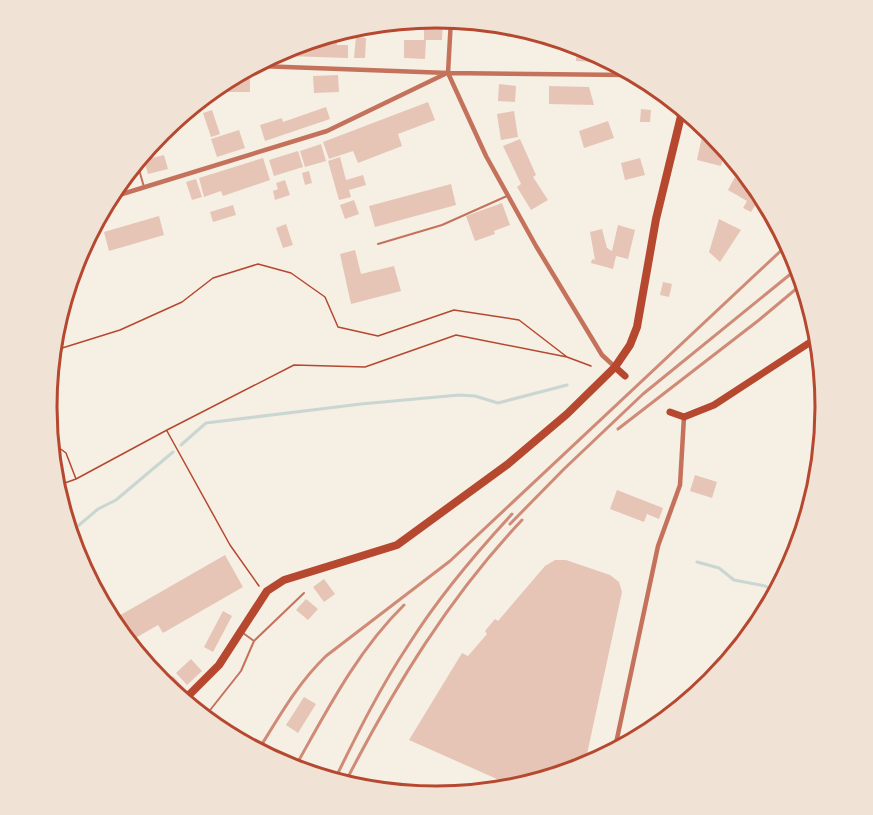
<svg xmlns="http://www.w3.org/2000/svg" width="873" height="815" viewBox="0 0 873 815" font-family="Bitter,serif">
<rect width="100%" height="100%" fill="#f6efe4"/>
<g fill="none" stroke-linecap="round" stroke-linejoin="round">
<path stroke="#c9d6d2" stroke-width="3" d="M181,445L206,423L361,404L459,395L475,396L498,403L567,385
M72,531L98,509L116,500L173,452
M697,562L719,568L734,580L765,586L774,590"/>
</g>
<path fill="#e6c5b7" d="M437,18L443,19L442,40H426L425,59L404,58V40H424V20Z
M507,25L520,28V37H507Z
M356,37L366,38L365,58H354Z
M337,38V45H348V58L286,56L288,48L309,43L325,44V40Z
M577,47L586,48L594,53L593,62L576,61Z
M250,73V92H227V88Z
M338,75L339,92L314,93L313,76Z
M499,84L516,86L515,102L498,101Z
M549,86L589,87L594,105L549,104Z
M428,102L435,120L398,134L402,146L358,163L353,151L329,159L323,142Z
M326,107L330,119L265,141L260,125L282,118L283,122Z
M641,109L651,110L650,122H640Z
M212,110L220,134L211,137L203,113Z
M514,111L518,137L501,140L497,114Z
M608,121L614,138L584,148L579,131Z
M704,127L712,132L725,151L721,166L697,160Z
M239,130L245,148L217,157L211,139Z
M520,139L536,175L533,177L548,200L531,210L517,187L521,184L503,146Z
M321,144L326,161L305,167L300,151Z
M298,151L303,167L274,176L269,160Z
M164,155L168,169L148,174L144,160Z
M340,157L346,180L363,175L366,185L349,190L351,197L339,200L328,161Z
M263,158L270,180L223,196L221,191L204,197L199,178Z
M640,158L645,175L625,180L621,163Z
M309,171L312,183L305,185L302,173Z
M738,171L758,201L751,212L743,208L747,201L728,190Z
M196,179L202,197L192,200L186,182Z
M285,180L290,195L275,200L273,191L278,189L276,183Z
M451,184L456,205L375,227L369,206Z
M354,200L359,214L345,219L340,205Z
M502,203L510,225L494,231L495,234L475,241L466,216Z
M233,205L236,215L213,222L210,212Z
M159,216L164,235L109,251L104,232Z
M719,219L741,230L720,262L709,252Z
M286,224L293,245L283,248L276,228Z
M618,225L635,230L628,259L616,256L613,269L591,263L592,259L595,260L590,232L602,229L607,248L612,251Z
M355,250L361,274L394,266L401,291L351,304L340,254Z
M663,282L672,284L669,297L660,295Z
M695,475L717,482L712,498L690,491Z
M617,490L663,508L659,519L647,514L644,522L610,509Z
M225,555L243,587L163,633L158,625L132,640L117,617Z
M555,560H566L610,575L619,582L622,592L587,754L579,769L506,783L409,740L462,653L468,656L487,634L485,631L495,619L498,621L545,566Z
M324,579L335,594L324,602L313,587Z
M306,599L318,609L308,620L296,610Z
M223,611L232,616L213,652L204,647Z
M191,659L202,671L187,685L176,673Z
M173,676L184,688L178,694L164,685Z
M304,697L316,704L298,733L286,725Z"/>
<g fill="none" stroke-linecap="round" stroke-linejoin="round">
<path stroke="#b5482f" stroke-width="1.5" d="M59,349L120,330L182,302L213,278L258,264L291,273L325,297L338,327L378,336L454,310L519,320L567,357
M167,431L230,545L259,586
M54,444L66,453L76,479L62,484
M76,479L167,430L294,365L365,367L456,335L567,357L591,366"/>
<path stroke="#c5725c" stroke-width="2" d="M138,166L144,187
M378,244L442,225L507,196
M243,633L254,641L304,593
M207,714L241,671L254,641"/>
<path stroke="#c5725c" stroke-width="4.5" d="M451,19L448,73L486,156L536,246L602,355L615,367
M259,66L448,73L627,75
M119,195L327,131L445,74
M615,748L658,546L680,485L684,417"/>
<path stroke="#b5482f" stroke-width="7" d="M615,367L625,376
M670,412L684,417L714,405L809,343H813"/>
<path stroke="#b5482f" stroke-width="8" d="M185,699L219,665L267,591L284,580L397,545L508,464L567,414L615,367L630,345L637,327L656,219L682,112"/>
<path stroke="#cf8b77" stroke-width="3" d="M618,429L759,320L802,284
M510,524L564,469L643,394L798,268
M259,749C280,715 298,683 326,656L450,561L787,245
M294,769C326,712 357,651 404,605
M336,777C358,732 381,686 409,644C438,598 475,554 512,514
M347,779C395,686 450,596 522,520"/>
</g>
<path d="M0 0H873V815H0ZM57 407a379 379 0 1 1 758 0a379 379 0 1 1-758 0Z" fill="#f1e2d6" fill-rule="evenodd"/>
<path fill="none" stroke="#b5482f" stroke-width="3" d="M57 407a379 379 0 1 1 758 0a379 379 0 1 1-758 0Z"/>
</svg>
